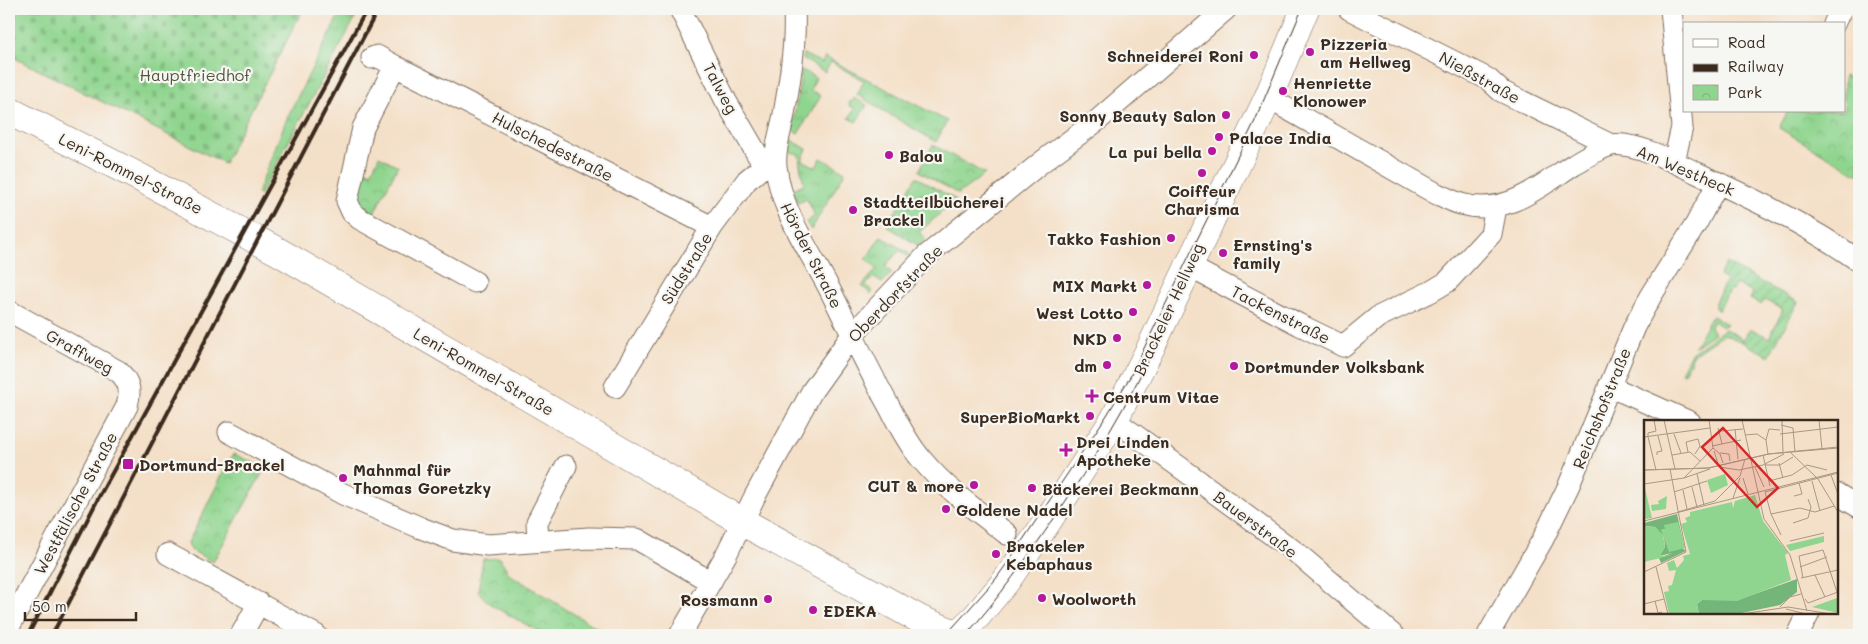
<svg xmlns="http://www.w3.org/2000/svg" width="1868" height="644" viewBox="0 0 1868 644" font-family="Mali,sans-serif">
<defs>
<pattern id="grass-tufts" width="24" height="20" patternUnits="userSpaceOnUse" patternTransform="scale(1.25)"><rect width="24" height="20" fill="#90d58f"/><path d="M3 7l-1-3M5 7V3M7 7l1-3M15 17l-1-3M17 17v-4M19 17l1-3" fill="none" stroke="#7db77b"/></pattern>
<pattern id="cemetery-stones" width="16" height="16" patternUnits="userSpaceOnUse" patternTransform="scale(1.25)"><rect width="16" height="16" fill="#90d58f"/><path d="M2 7V4a2 2 0 0 1 4 0v3zM10 15v-3a2 2 0 0 1 4 0v3z" fill="#7db77b"/></pattern>
<pattern id="park-crowns" width="20" height="18" patternUnits="userSpaceOnUse" patternTransform="scale(1.25)"><rect width="20" height="18" fill="#90d58f"/><path d="M2 6a3 3 0 1 1 6 0M12 15a3 3 0 1 1 6 0" fill="none" stroke="#7db77b"/></pattern>
<pattern id="garden-furrows" width="10" height="10" patternUnits="userSpaceOnUse" patternTransform="scale(1.25)"><rect width="10" height="10" fill="#90d58f"/><path d="M-1 1l2-2M0 10L10 0M9 11l2-2" fill="none" stroke="#7db77b"/></pattern>
</defs>
<rect width="100%" height="100%" fill="#f6f6f2"/>
<filter id="ink" filterUnits="userSpaceOnUse"><feTurbulence type="fractalNoise" baseFrequency=".02" numOctaves="2"/><feDisplacementMap in="SourceGraphic" scale="10" xChannelSelector="R" yChannelSelector="G"/><feConvolveMatrix kernelMatrix="1 2 1 2 8 2 1 2 1" color-interpolation-filters="sRGB"/></filter>
<filter id="wash" filterUnits="userSpaceOnUse"><feTurbulence type="fractalNoise" baseFrequency=".0096" numOctaves="4" result="noise"/><feDisplacementMap in="SourceGraphic" scale="20" xChannelSelector="R" yChannelSelector="G"/><feGaussianBlur stdDeviation="1.12" result="paint"/><feColorMatrix in="noise" values="0 0 0 0 0 0 0 0 0 0 0 0 0 0 0 0 0 1.4 0 .05"/><feComposite in="paint" operator="in"/></filter>
<g filter="url(#wash)">
<rect width="100%" height="100%" fill="#f4e0c8"/>
<path fill="url(#grass-tufts)" stroke="#668056" d="M342,9H360L260,195L257,194L287,118Z
M803,54L822,63L825,57L947,121L936,142L857,95L864,81L831,62L825,72L803,59Z
M802,70L816,78L810,90L821,96L798,134L792,130Z
M854,98L867,105L856,122L849,118L855,109L849,105L850,101L852,102Z
M791,140L807,149L802,160L816,167L821,158L845,172L811,230L806,222L815,216L807,199L798,203L793,189L804,184L800,165L799,154L790,152Z
M916,177L956,200L919,232L926,239L919,246L887,226Z
M881,236L910,254L907,257L900,250L885,266L892,273L882,283L874,277L866,285L873,292L871,294L862,286L877,269L866,259Z
M1712,316L1727,324L1723,327L1713,321L1710,327L1714,333L1694,347Z
M1725,329L1743,339L1742,342L1724,334L1693,355L1685,373L1681,372L1691,353Z"/>
<path fill="url(#cemetery-stones)" stroke="#668056" d="M9,9H303L224,163L9,55Z"/>
<path fill="url(#park-crowns)" stroke="#668056" d="M1844,76L1859,83V175L1779,128L1788,111H1844Z
M933,145L985,174L958,194L919,171Z
M379,156L398,166L372,217L356,210L361,168L371,173Z
M234,454L265,468L213,562L191,550L188,543L230,459Z
M500,558L509,574L608,635H545L491,605L478,592L483,559Z"/>
<path fill="url(#garden-furrows)" stroke="#668056" d="M1726,263L1798,302L1769,356L1742,342L1750,328L1769,338L1783,310L1765,300L1761,305L1750,299L1753,293L1736,284L1733,290L1730,289L1718,311L1715,308V302L1726,280L1719,276Z"/>
</g>
<g filter="url(#ink)">
<g fill="none" stroke-linecap="round" stroke-linejoin="round">
<defs>
<path id="minor" d="M680,9L726,101L764,166
M794,9C796,44 790,80 784,114C781,131 774,149 776,166C781,213 811,252 832,294C851,332 869,371 890,408C899,426 909,445 922,460C946,489 977,511 1007,534
M1349,9L1488,79L1501,91L1611,145
M1671,9L1682,127L1674,162
M1834,24L1841,9
M372,58L377,56L395,66L712,227
M395,66L363,128L347,201L352,212L360,219L475,282
M1268,98L1437,194C1445,197 1453,202 1461,204C1506,217 1540,186 1574,164C1585,158 1599,148 1611,145C1634,141 1676,163 1697,173C1753,199 1808,225 1859,261
M1188,266L1300,325L1343,346L1378,317L1432,291L1447,282L1491,234L1496,207
M9,311L118,371C130,382 131,391 127,406L9,627
M1609,386L1690,422
M615,387L712,227L747,180L764,166L775,165
M1114,420L1181,468L1298,554L1393,635
M229,432L343,494L421,528L453,540L488,545L589,538L637,539L711,582
M1837,494L1859,507
M538,541L537,522L566,466
M168,554L316,635
M241,635L259,603
M680,635L726,555L755,496L812,391L852,335L926,256L1043,161L1098,120L1226,9
M1488,635L1543,539L1569,485L1634,327L1651,296L1696,224L1718,183
M1798,635L1809,613"/>
<path id="major" d="M9,111L137,176L279,252L743,522L921,620L958,635
M957,635L976,617L1006,581L1045,525L1114,420L1151,347L1268,98L1305,9"/>
</defs>
<use href="#minor" stroke="#7c6a5a" stroke-width="23"/>
<use href="#major" stroke="#7c6a5a" stroke-width="29"/>
<use href="#minor" stroke="#fff" stroke-width="21"/>
<use href="#major" stroke="#fff" stroke-width="28"/>
<path stroke="#3b2a1e" stroke-width="1" d="M946,635L995,580L1008,562L1107,415L1130,377L1255,121L1302,9
M966,635C999,598 1027,558 1055,517C1093,461 1129,403 1157,341"/>
<path stroke="#3b2a1e" stroke-width="4" d="M28,635L100,495L367,9
M52,635L378,9"/>
</g>
</g>
<g fill="#b5179e" stroke="#f6f6f2" stroke-width="2">
<circle cx="1310" cy="52" r="5"/>
<circle cx="1254" cy="55" r="5"/>
<circle cx="1283" cy="91" r="5"/>
<circle cx="1226" cy="115" r="5"/>
<circle cx="1219" cy="137" r="5"/>
<circle cx="1212" cy="151" r="5"/>
<circle cx="889" cy="155" r="5"/>
<circle cx="1202" cy="173" r="5"/>
<circle cx="853" cy="210" r="5"/>
<circle cx="1171" cy="238" r="5"/>
<circle cx="1223" cy="253" r="5"/>
<circle cx="1147" cy="285" r="5"/>
<circle cx="1133" cy="312" r="5"/>
<circle cx="1117" cy="338" r="5"/>
<circle cx="1107" cy="365" r="5"/>
<circle cx="1234" cy="366" r="5"/>
<path d="M1089.5 388.5h5v5h5v5h-5v5h-5v-5h-5v-5h5z"/>
<circle cx="1090" cy="416" r="5"/>
<path d="M1063.5 442.5h5v5h5v5h-5v5h-5v-5h-5v-5h5z"/>
<rect x="122" y="458" width="12" height="12" rx="2.5"/>
<circle cx="343" cy="478" r="5"/>
<circle cx="974" cy="485" r="5"/>
<circle cx="1032" cy="488" r="5"/>
<circle cx="946" cy="509" r="5"/>
<circle cx="996" cy="554" r="5"/>
<circle cx="1042" cy="598" r="5"/>
<circle cx="768" cy="599" r="5"/>
<circle cx="813" cy="610" r="5"/>
</g>
<g text-anchor="middle" dominant-baseline="central" stroke-width="4.5" stroke-linejoin="round" paint-order="stroke">
<g font-size="16" font-weight="bold" fill="#3b2a1e" stroke="#f6f6f2" text-anchor="start">
<text x="1320" y="43">Pizzeria<tspan x="1320" dy="18">am Hellweg</tspan></text>
<text x="1244" y="55" text-anchor="end">Schneiderei Roni</text>
<text x="1293" y="82">Henriette<tspan x="1293" dy="18">Klonower</tspan></text>
<text x="1216" y="115" text-anchor="end">Sonny Beauty Salon</text>
<text x="1229" y="137">Palace India</text>
<text x="1202" y="151" text-anchor="end">La pui bella</text>
<text x="899" y="155">Balou</text>
<text x="1202" y="190" text-anchor="middle">Coiffeur<tspan x="1202" dy="18">Charisma</tspan></text>
<text x="863" y="201">Stadtteilbücherei<tspan x="863" dy="18">Brackel</tspan></text>
<text x="1161" y="238" text-anchor="end">Takko Fashion</text>
<text x="1233" y="244">Ernsting's<tspan x="1233" dy="18">family</tspan></text>
<text x="1137" y="285" text-anchor="end">MIX Markt</text>
<text x="1123" y="312" text-anchor="end">West Lotto</text>
<text x="1107" y="338" text-anchor="end">NKD</text>
<text x="1097" y="365" text-anchor="end">dm</text>
<text x="1244" y="366">Dortmunder Volksbank</text>
<text x="1103" y="396">Centrum Vitae</text>
<text x="1080" y="416" text-anchor="end">SuperBioMarkt</text>
<text x="1076" y="441">Drei Linden<tspan x="1076" dy="18">Apotheke</tspan></text>
<text x="139" y="464">Dortmund-Brackel</text>
<text x="353" y="469">Mahnmal für<tspan x="353" dy="18">Thomas Goretzky</tspan></text>
<text x="964" y="485" text-anchor="end">CUT &amp; more</text>
<text x="1042" y="488">Bäckerei Beckmann</text>
<text x="956" y="509">Goldene Nadel</text>
<text x="1006" y="545">Brackeler<tspan x="1006" dy="18">Kebaphaus</tspan></text>
<text x="1052" y="598">Woolworth</text>
<text x="758" y="599" text-anchor="end">Rossmann</text>
<text x="823" y="610">EDEKA</text>
</g>
<g font-size="16" fill="#50553a" stroke="#f6f6f2">
<text x="195" y="74">Hauptfriedhof</text>
</g>
<g font-size="16" fill="#3b2a1e" stroke="#f6f6f2">
<text transform="translate(1480 77) rotate(29)">Nießstraße</text>
<text transform="translate(721 88) rotate(62)">Talweg</text>
<text transform="translate(553 146) rotate(27)">Hulschedestraße</text>
<text transform="translate(1686 170) rotate(23)">Am Westheck</text>
<text transform="translate(131 173) rotate(27)">Leni-Rommel-Straße</text>
<text transform="translate(812 255) rotate(63)">Hörder Straße</text>
<text transform="translate(686 268) rotate(-58)">Südstraße</text>
<text transform="translate(895 293) rotate(-46)">Oberdorfstraße</text>
<text transform="translate(1168 309) rotate(-65)">Brackeler Hellweg</text>
<text transform="translate(1281 314) rotate(27)">Tackenstraße</text>
<text transform="translate(80 351) rotate(29)">Graffweg</text>
<text transform="translate(484 371) rotate(30)">Leni-Rommel-Straße</text>
<text transform="translate(1601 408) rotate(-68)">Reichshofstraße</text>
<text transform="translate(75 503) rotate(-62)">Westfälische Straße</text>
<text transform="translate(1256 524) rotate(37)">Bauerstraße</text>
</g>
</g>
<g transform="translate(1644 420)">
<rect width="194" height="194" fill="#f4e0c8"/>
<path d="M23,76L22,89L8,91L7,85L15,84L14,81ZM180,116V122L146,131L142,125Z" fill="#90d58f"/>
<path d="M33,94L39,121L21,105V109L17,110L42,131L17,143L15,138L28,133L15,136L21,127L20,117L11,107L0,106V103ZM153,159V172L136,185L93,194H55L53,184L58,180H94Z" fill="#74b67a"/>
<path d="M81,54L84,65L67,73L63,60ZM111,75L119,101L144,133L141,135L147,160L93,181L58,180L53,184L55,194H25L20,172L25,171L24,166L28,165L32,150L25,151L23,143L30,140L33,148L40,140L39,136L46,134L37,104L43,102L41,98L46,96V92L71,86L88,82L89,88L91,81ZM34,102L41,128L25,132L17,110L21,109L20,105Z" fill="#90d58f"/>
<path d="M0,64L8,98L1,99L0,98ZM193,178L194,193L168,187Z" fill="#90d58f"/>
<path d="M0,106L11,107L19,115L21,127L16,136L28,135L0,142Z" fill="#90d58f"/>
<path fill="none" stroke="#aa9784" stroke-width="1" d="M20,0L31,49M65,0L69,28L76,34L79,43M98,0L120,99L146,135L163,191M138,0L139,34M175,0L178,29M137,5L149,8L151,32M74,8L78,24M91,9L94,39M78,11L99,9M30,14L37,33M136,14L194,7M101,15L113,14L122,20L124,34M0,17L66,8M4,17L12,50M4,17V13L12,11L10,0M122,20L125,9L136,10M68,26L97,20M70,31L75,47L95,50L119,45L140,34M44,32L42,22L54,19L56,26L51,34M76,33L85,34L86,41M147,33L174,59L194,92M13,35V32L18,31L14,16M28,35L46,32L56,41M119,35L126,66M135,43L139,58M121,45H136L149,37M111,47L120,67M0,50L65,48L124,34L194,27M0,50L64,48L125,34L194,28M53,54L60,85M187,55L194,74M40,58L69,28M99,58L104,74M125,61L148,55L163,45L183,50M168,61L176,91M0,64L40,58L66,49M48,67L53,87M39,70L43,89M30,72L63,61M150,76L158,74L155,63M89,78L96,58M34,92L71,81L96,56L101,39M127,94L156,88L171,92L190,86M0,101L194,52M149,103L164,98L167,87L164,79M137,115L127,94L121,72L194,53M146,121L180,113M12,147L24,194M156,147L183,137M0,152L42,132L26,49M171,155L181,177M157,158L194,150M159,158L155,136L179,130L193,172M161,179L164,183L194,172M11,181L14,193L18,192M0,184L20,179M136,187L146,177L157,174M142,189L162,194M98,194L144,187L187,194"/>
<path fill="#d62828" fill-opacity="0.15" stroke="#d62828" stroke-width="2.5" d="M79,8L134,68L113,87L58,27Z"/>
<rect width="194" height="194" fill="none" stroke="#3b2a1e" stroke-width="2.5"/>
</g>
<rect width="1868" height="644" fill="none" stroke="#f6f6f2" stroke-width="30"/>
<rect x="1683" y="22" width="162" height="90" fill="#f6f6f2" stroke="#aba49d"/>
<rect x="1693" y="39" width="25" height="8" fill="#ffffff" stroke="#aba49d"/>
<text x="1728" y="48" font-size="15" fill="#3b2a1e">Road</text>
<rect x="1693" y="64" width="25" height="8" fill="#3b2a1e" stroke="#aba49d"/>
<text x="1728" y="72" font-size="15" fill="#3b2a1e">Railway</text>
<rect x="1693" y="85" width="25" height="15" fill="url(#park-crowns)" stroke="#aba49d"/>
<text x="1728" y="98" font-size="15" fill="#3b2a1e">Park</text>
<path d="M25 612v8h111v-8" fill="none" stroke="#3b2a1e" stroke-width="2.5"/>
<text x="32" y="612" font-size="15" fill="#3b2a1e" stroke="#f6f6f2" stroke-width="4" paint-order="stroke">50 m</text>
</svg>
